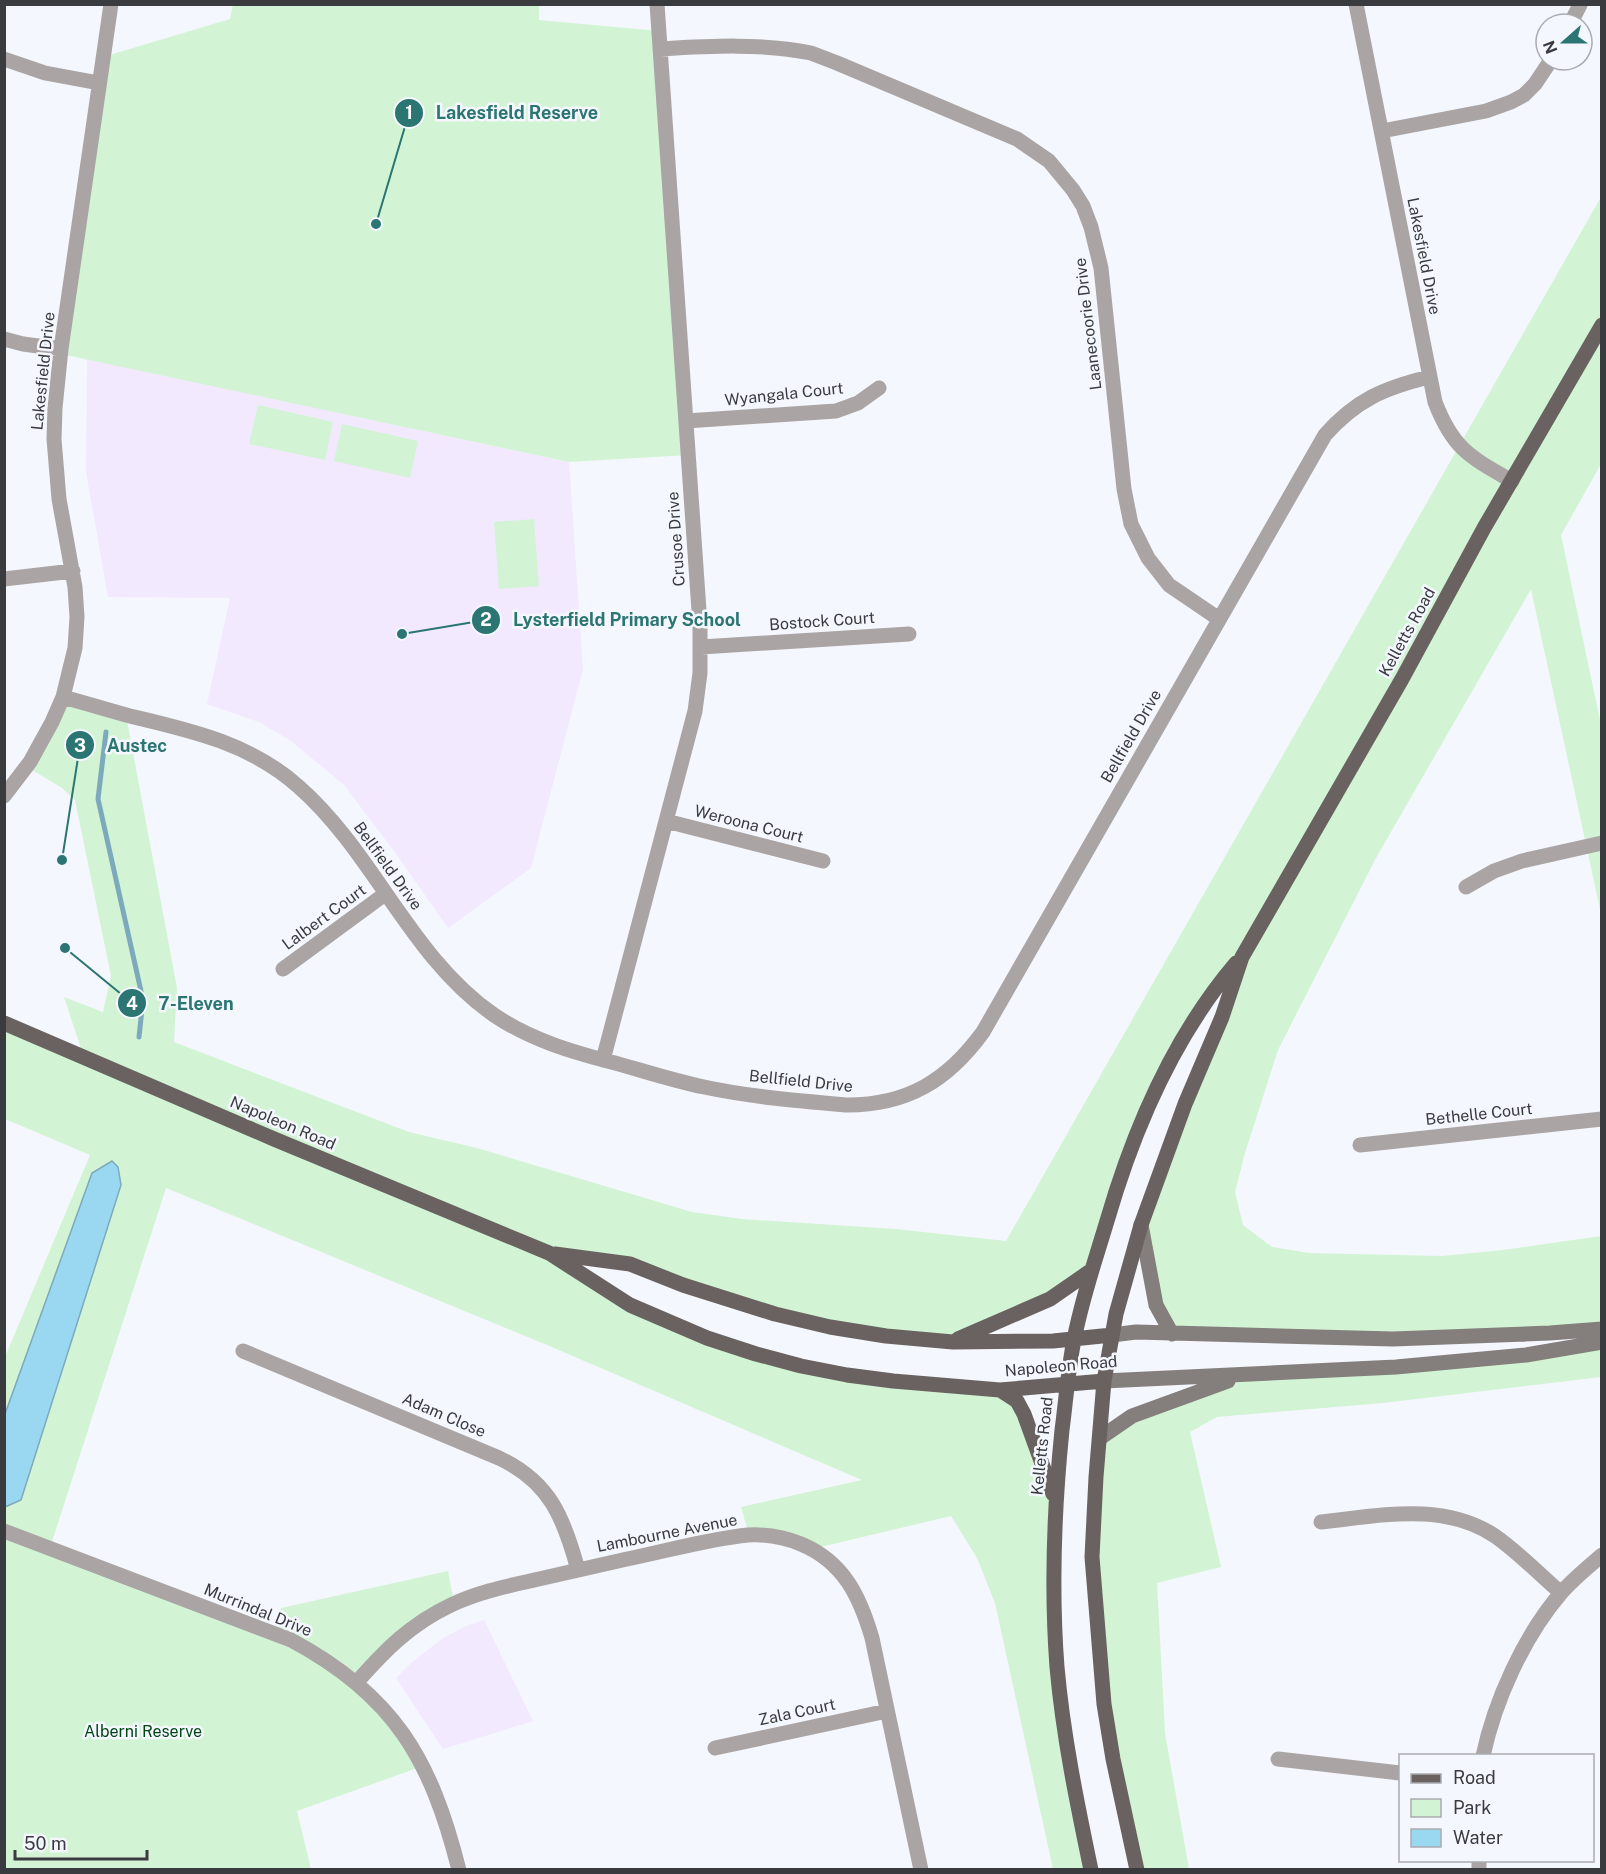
<svg xmlns="http://www.w3.org/2000/svg" width="1606" height="1874" viewBox="0 0 1606 1874" font-family="'Public Sans',sans-serif">
<rect width="100%" height="100%" fill="#f4f7fe"/>
<path fill="#f2e9fe" d="M87,359L569,462L583,669L531,868L448,928L394,851L344,785L291,741L259,722L207,704L230,598L108,597L86,472Z
M484,1620L533,1721L443,1749L396,1678L411,1663L443,1638L466,1626Z"/>
<path fill="#d2f4d4" d="M233,4L539,5V20L659,31L688,455L569,462L61,354L103,57L230,19Z
M1601,197V464L1561,535L1601,725V914L1531,589L1376,858L1278,1050L1245,1153L1235,1192L1243,1225L1272,1247L1309,1253L1442,1256L1503,1250L1601,1236V1329L1550,1333L1172,1334L1141,1225L1241,959L1183,1035L1089,1272L953,1342L830,1327L630,1264L551,1253L630,1305L756,1354L1000,1390L1017,1401L1055,1499L1057,1668L1091,1869H1053L995,1603L977,1558L951,1516L812,1549L749,1535L741,1507L862,1480L547,1345L166,1188L50,1548L271,1631L281,1608L448,1571L454,1603L357,1682L423,1766L297,1811L311,1869H5V1357L90,1155L5,1119L4,1023L83,1055L64,997L103,1012L111,976L75,800L62,788L27,767L63,697L126,715L177,988L174,1042L409,1132L477,1148L692,1212L742,1219L896,1229L1006,1241Z
M258,405L333,422L325,460L249,444Z
M342,424L418,441L410,478L334,461Z
M534,519L539,586L499,589L494,522Z
M1601,1342V1377L1383,1403L1217,1417L1190,1432L1221,1567L1157,1583L1165,1733L1189,1869H1137L1098,1651L1100,1438L1242,1376Z"/>
<path fill="#9ad8f2" stroke="#7da9bc" stroke-width="1.5" d="M112,1161L118,1167L121,1185L21,1500L5,1507V1414L92,1173Z"/>
<g fill="none" stroke-linecap="round" stroke-linejoin="round">
<path stroke="#7da9bc" stroke-width="5" d="M106,732L98,799L143,1000L139,1037"/>
<path stroke="#aaa5a4" stroke-width="15" d="M1356,4L1435,402C1453,449 1470,457 1512,481
M1570,24L1580,5
M660,49C711,46 761,43 811,53L837,63L1017,139L1049,161L1073,190L1083,206L1091,227L1101,268L1124,489L1131,524L1148,558L1169,585L1219,619
M4,59L45,73L99,83
M1382,131L1486,111L1511,102L1524,95L1535,84L1551,60
M4,339L23,344L61,349
M686,421L836,411L858,403L879,388
M4,579L73,571
M701,647L909,634
M63,697C85,703 108,710 130,716C190,730 252,744 299,787C375,854 410,957 494,1015C531,1040 572,1052 615,1063C644,1071 674,1081 704,1087C751,1097 800,1101 847,1105C908,1105 948,1080 983,1032L1325,435C1356,400 1384,388 1429,377
M4,796L30,762L52,722L63,697L75,648L77,617L75,587L59,499L54,439L55,408L61,349L111,4
M666,821L823,861
M1466,887L1494,871L1522,861L1602,843
M283,969L385,894
M603,1060L695,711L700,673V625L657,4
M1360,1145L1602,1119
M243,1351L499,1458C550,1482 564,1518 578,1570
M1321,1522C1379,1516 1443,1501 1495,1536C1518,1552 1539,1574 1561,1593
M4,1531L291,1640C394,1695 431,1759 459,1870
M357,1682C386,1649 411,1624 451,1605C476,1593 503,1587 530,1581C562,1574 595,1566 627,1559C667,1551 708,1539 748,1535C766,1534 784,1537 801,1544C844,1562 860,1597 872,1638L921,1870
M715,1748L887,1711
M1483,1756C1495,1700 1524,1636 1561,1593C1573,1579 1588,1567 1602,1555
M1278,1759L1400,1773
M1479,1860V1870"/>
<path stroke="#847e7c" stroke-width="15" d="M1141,1225L1156,1305L1172,1334
M1112,1335L1136,1332L1393,1339L1550,1333L1602,1329
M1104,1381L1396,1367L1526,1355L1602,1342
M1100,1438L1132,1416L1228,1381"/>
<path stroke="#6a6260" stroke-width="15" d="M4,1023L274,1139L549,1253L630,1305L707,1338L756,1354L801,1366L847,1375L893,1381L1000,1390L1104,1381
M555,1254L630,1264L683,1285L775,1314L830,1327L886,1336L953,1342L1053,1341L1112,1335
M958,1339L1050,1299L1089,1272
M1000,1390L1017,1401L1024,1414L1053,1494
M1091,1870C1077,1803 1063,1735 1057,1667C1051,1588 1054,1509 1062,1430C1066,1400 1068,1370 1074,1340C1082,1298 1095,1261 1107,1221C1134,1128 1173,1037 1236,963
M1137,1870L1113,1759L1104,1704L1092,1557L1096,1477L1104,1381L1116,1314L1141,1225L1185,1104L1222,1017L1242,957L1402,679L1484,528L1602,325"/>
</g>
<g text-anchor="middle" dominant-baseline="central" stroke-width="5" stroke-linejoin="round" paint-order="stroke">
<g font-size="16" fill="#393b3e" stroke="#f4f7fe">
<text transform="translate(1424 256) rotate(79)">Lakesfield Drive</text>
<text transform="translate(1088 324) rotate(-97)">Laanecoorie Drive</text>
<text transform="translate(43 371) rotate(-84)">Lakesfield Drive</text>
<text transform="translate(784 394) rotate(-6)">Wyangala Court</text>
<text transform="translate(676 539) rotate(-94)">Crusoe Drive</text>
<text transform="translate(822 621) rotate(-4)">Bostock Court</text>
<text transform="translate(1407 632) rotate(-61)">Kelletts Road</text>
<text transform="translate(1131 736) rotate(-60)">Bellfield Drive</text>
<text transform="translate(749 824) rotate(14)">Weroona Court</text>
<text transform="translate(388 866) rotate(54)">Bellfield Drive</text>
<text transform="translate(324 917) rotate(-36)">Lalbert Court</text>
<text transform="translate(801 1081) rotate(6)">Bellfield Drive</text>
<text transform="translate(1479 1114) rotate(-6)">Bethelle Court</text>
<text transform="translate(283 1123) rotate(23)">Napoleon Road</text>
<text transform="translate(1061 1366) rotate(-5)">Napoleon Road</text>
<text transform="translate(444 1415) rotate(23)">Adam Close</text>
<text transform="translate(1042 1446) rotate(-84)">Kelletts Road</text>
<text transform="translate(667 1533) rotate(-11)">Lambourne Avenue</text>
<text transform="translate(258 1610) rotate(22)">Murrindal Drive</text>
<text transform="translate(797 1712) rotate(-12)">Zala Court</text>
</g>
<g font-size="16" fill="#004613" stroke="#f4f7fe">
<text x="143" y="1731">Alberni Reserve</text>
</g>
</g>
<path fill="none" stroke="#2b7573" stroke-width="2" d="M376 224L409 113M402 634L486 620M62 860L80 745M65 948L132 1003"/>
<g fill="#2b7573" stroke="#f4f7fe" stroke-width="2">
<circle cx="376" cy="224" r="6"/>
<circle cx="402" cy="634" r="6"/>
<circle cx="62" cy="860" r="6"/>
<circle cx="65" cy="948" r="6"/>
<circle cx="409" cy="113" r="15"/>
<circle cx="486" cy="620" r="15"/>
<circle cx="80" cy="745" r="15"/>
<circle cx="132" cy="1003" r="15"/>
</g>
<g font-size="18" text-anchor="middle" font-weight="bold" fill="#fff">
<text x="409" y="119">1</text>
<text x="486" y="626">2</text>
<text x="80" y="752">3</text>
<text x="132" y="1010">4</text>
</g>
<g font-size="18" text-anchor="middle" font-weight="bold" fill="#2b7573" stroke="#f4f7fe" stroke-width="5" stroke-linejoin="round" paint-order="stroke">
<text x="517" y="119">Lakesfield Reserve</text>
<text x="627" y="626">Lysterfield Primary School</text>
<text x="137" y="752">Austec</text>
<text x="196" y="1010">7-Eleven</text>
</g>
<rect width="1606" height="1874" fill="none" stroke="#393b3e" stroke-width="12"/>
<rect x="1399" y="1754" width="195" height="108" fill="#f4f7fe" stroke="#a9acb1" stroke-width="1.5"/>
<rect x="1411" y="1774" width="30" height="9" fill="#6a6260" stroke="#a9acb1" stroke-width="1.5"/>
<text x="1453" y="1784" font-size="18" fill="#393b3e">Road</text>
<rect x="1411" y="1799" width="30" height="18" fill="#d2f4d4" stroke="#a9acb1" stroke-width="1.5"/>
<text x="1453" y="1814" font-size="18" fill="#393b3e">Park</text>
<rect x="1411" y="1829" width="30" height="18" fill="#9ad8f2" stroke="#a9acb1" stroke-width="1.5"/>
<text x="1453" y="1844" font-size="18" fill="#393b3e">Water</text>
<g transform="translate(1564 42) rotate(249)"><circle r="28" fill="#f4f7fe" stroke="#a9acb1" stroke-width="1.5"/>
<path d="M0-4.5L10 22L0 15L-10 22Z" fill="#2b7573"/>
<text y="-9" font-size="16" font-weight="bold" text-anchor="middle" fill="#393b3e">N</text>
</g>
<path d="M15 1850v9h132v-9" fill="none" stroke="#393b3e" stroke-width="3"/>
<text x="24" y="1850" font-size="18" fill="#393b3e" stroke="#f4f7fe" stroke-width="4.5" paint-order="stroke">50 m</text>
</svg>
